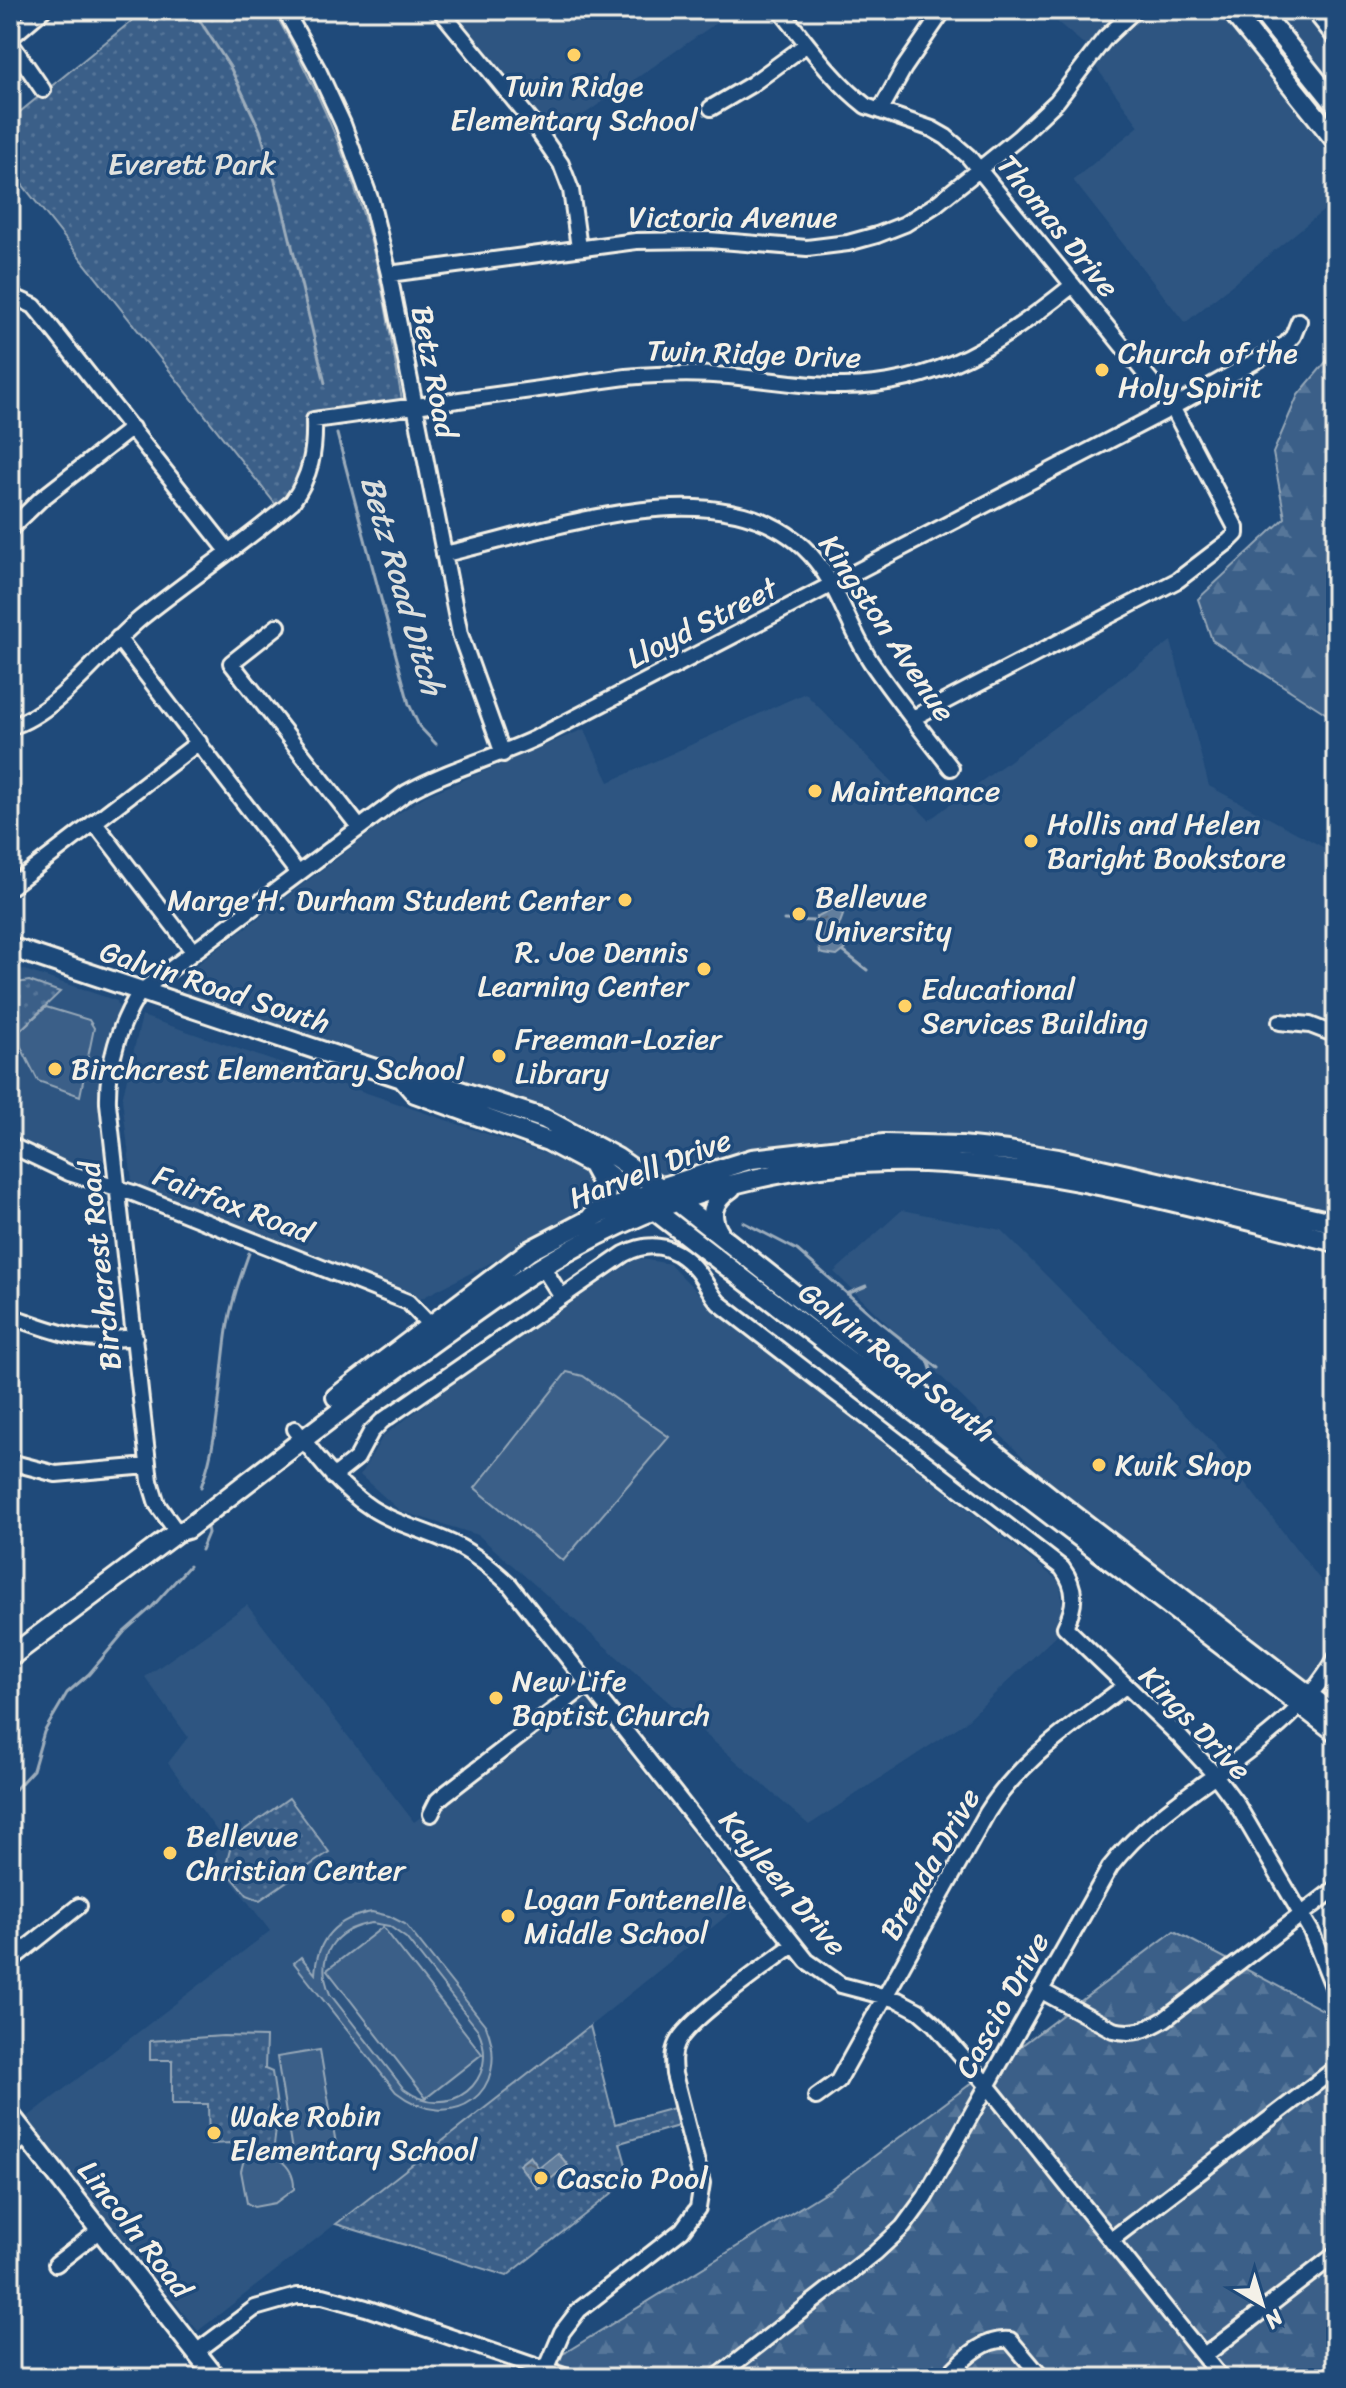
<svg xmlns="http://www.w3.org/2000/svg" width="1346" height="2388" viewBox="0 0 1346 2388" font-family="Sriracha,sans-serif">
<defs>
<pattern id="forest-firs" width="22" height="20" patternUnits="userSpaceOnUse" patternTransform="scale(2)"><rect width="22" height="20" fill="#3a5f88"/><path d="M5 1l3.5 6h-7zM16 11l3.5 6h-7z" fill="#577699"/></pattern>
<pattern id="park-dots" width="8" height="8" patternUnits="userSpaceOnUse" patternTransform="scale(2)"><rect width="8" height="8" fill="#3a5f88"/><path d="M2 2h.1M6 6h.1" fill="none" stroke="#577699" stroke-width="1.8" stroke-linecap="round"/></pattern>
<pattern id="water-ripples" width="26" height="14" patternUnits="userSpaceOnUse" patternTransform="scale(2)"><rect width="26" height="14" fill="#627e9d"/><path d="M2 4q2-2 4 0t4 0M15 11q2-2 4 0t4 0" fill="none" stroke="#58687a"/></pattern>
</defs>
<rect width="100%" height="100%" fill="#1f4a7a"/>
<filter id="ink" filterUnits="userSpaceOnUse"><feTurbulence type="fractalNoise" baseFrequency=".0125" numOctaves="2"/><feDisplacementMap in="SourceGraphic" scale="16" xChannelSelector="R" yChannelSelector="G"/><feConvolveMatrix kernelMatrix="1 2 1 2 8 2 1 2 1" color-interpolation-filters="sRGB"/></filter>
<g filter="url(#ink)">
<path fill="#2d5581" d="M440,10H735L553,136L538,118L532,122Z
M1043,10H1336V210L1323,211L1185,323L1073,180L1139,126L1096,67L1086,46Z
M1171,641L1209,786L1336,854V1216L1059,1154L757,1151L666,1176H656L579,1127L187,994L182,986V976L385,822L425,796L584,729L609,782L805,693L929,820Z
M10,965L117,1001L119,1008L99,1075V1099L107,1156L106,1164L100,1172L95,1174L82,1172L10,1139Z
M142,1016L569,1162L596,1185L590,1212L420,1299L138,1188L132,1181L122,1099Z
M902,1210L1001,1230L1217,1447L1336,1600V1709L1121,1561L1021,1455L834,1272Z
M637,1258L670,1264L714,1309L1060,1582L1065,1627L963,1724L809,1825L478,1535L400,1511L360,1475L383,1436L457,1381Z
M247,1605L414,1822L583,1695L745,1901L590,2026L198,2331L25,2119L270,1931L213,1856L222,1838L168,1763L188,1737L145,1677Z"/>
<path fill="#3a5f88" stroke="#97a8b8" stroke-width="2" fill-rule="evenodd" d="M46,1007L89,1020L94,1028L80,1096L38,1081L15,1035Z
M567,1372L583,1376L669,1437L563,1561L475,1488Z
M372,1912L389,1916L405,1924L486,2026C513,2092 452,2136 396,2092L294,1963L301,1957L315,1974C317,1938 337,1918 372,1912ZM372,1923L389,1926L406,1938L478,2030C502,2081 449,2123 404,2089L330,1994C314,1956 334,1929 372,1923Z
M383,1927L482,2054L426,2098L327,1970Z
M320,2050L336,2144L292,2151L277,2057Z
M247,2147C270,2153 295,2161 294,2189L275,2203L254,2207L247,2203L241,2171Z"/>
<path fill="url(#forest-firs)" stroke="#97a8b8" stroke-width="2" d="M1336,350V720L1212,640L1198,599L1285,518L1273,453L1298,395Z
M1174,1931L1336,2017V2378H524L832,2188Z"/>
<path fill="url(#park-dots)" stroke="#97a8b8" stroke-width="2" d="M145,10H273C313,80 344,147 366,224C383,281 391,341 402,400L308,412C303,450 311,478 277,506L10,169V120Z
M29,981L60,992L10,1040V984Z
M289,1798L329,1852L260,1900L247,1895L225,1869L233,1838Z
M590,2026L615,2124L674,2108L678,2126L620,2143L630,2179L507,2276L336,2224Z
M223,2036L266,2037L265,2069L272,2072L278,2113L273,2153L232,2143L209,2144L208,2104H172V2060H150V2041Z"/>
<path fill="url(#water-ripples)" stroke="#9cacbb" stroke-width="2" d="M831,909H836L843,915L837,931L846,949L837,956L823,954L820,953L816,917Z
M558,2153L568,2165L538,2189L519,2165L530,2156L539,2168Z"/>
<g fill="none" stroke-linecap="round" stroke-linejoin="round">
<path stroke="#9cacbb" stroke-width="3" d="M193,10L230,67L260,130L281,201L325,383
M337,434L409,704L419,726L436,744
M784,920L816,921
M844,952L867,970
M743,1222L797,1250L880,1322L938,1368
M847,1294L866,1286
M928,1360L932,1372
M201,1487C220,1436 219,1383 227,1330C231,1303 240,1278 249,1253
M201,1550L208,1533L207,1527
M10,1795L33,1770L44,1732L67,1693L89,1674L125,1631L152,1607L189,1566"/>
<defs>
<path id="minor" d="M285,10L318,70L343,124L371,201L389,274L460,634L503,754
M440,10L532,122L561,164L571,190L579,248
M780,10C807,43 832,80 866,106L932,129L946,137L968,156L1172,407L1236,528V534L1229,541L1178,580L913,718
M1313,10L1336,39
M10,38L43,10
M10,42L43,90
M711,108L752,84L807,44
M880,111L904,68L943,11
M389,274L636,241L709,240L807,248L848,243L877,235L905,224L935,205L1018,138L1057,101L1105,38L1135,10
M10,295L34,306L44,318L228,551
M10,529L41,499L132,428
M444,554C549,531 735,459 816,561C840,591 850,630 871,662C896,699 924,733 951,768
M278,626L231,663L359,827
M118,638L297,872
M10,727C59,712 101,651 141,618C191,578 244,543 292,502C311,476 315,451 314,420L626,377C661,374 695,373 729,376C767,379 806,387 844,386C938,385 1003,342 1073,285
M94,822L193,951
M10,887L199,742
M1280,1022L1310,1025L1336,1035
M10,1145L69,1173L133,1193L408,1302L430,1325
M542,1266L561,1296
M10,1316C60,1333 81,1344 135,1337
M295,1429C318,1459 339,1487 371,1508C394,1523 420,1529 445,1540C470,1550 490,1566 510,1585L807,1961L841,1985L898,2000L919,2011L934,2024L987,2085L1221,2378
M10,1462L56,1474L148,1466
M333,1477L357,1458L371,1432L382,1421L624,1254C652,1239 677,1246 697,1271C705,1281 710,1293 719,1303L1062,1568C1077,1588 1076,1605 1065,1627L1180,1737L1215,1775L1236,1803L1311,1931L1336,1994
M177,1532L157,1504L150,1481L108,1103C107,1065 119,1024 140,992L406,793C446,770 494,758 536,738L1164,412L1286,344L1293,336L1299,321
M431,1814L438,1800L445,1794L588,1684
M10,1961L79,1906
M1040,1990L1113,2030C1134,2035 1147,2030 1165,2019L1336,1888
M816,2097L838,2081L987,1813C1021,1758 1075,1725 1125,1686
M10,2149L27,2136
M1111,2240L1336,2068
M56,2264L100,2230
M196,2352L255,2308L297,2296H323L366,2308L570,2378
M1204,2356L1336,2254
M546,2370L562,2332L579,2310L682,2230L698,2208L702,2183L674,2074C673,2064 672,2053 677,2043C689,2018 768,1965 793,1945
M716,2378L875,2253L903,2227L925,2197L1110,1867C1174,1784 1281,1753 1336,1658
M945,2378C963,2360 983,2337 1010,2340L1042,2378"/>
<path id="major" d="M1231,10L1336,141
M1260,10L1336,105
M10,947L402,1078H421L545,1119L617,1158L660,1188L1058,1503L1336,1716
M402,1078L415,1093L548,1141L601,1169L931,1424L1336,1732
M592,1216L604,1205L606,1191L593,1167
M721,1236C707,1216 712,1201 731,1188
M336,1397L529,1251L600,1214L660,1188L752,1159L884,1144L961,1146L1008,1151L1058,1159L1336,1223
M10,1657L177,1532L187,1529C271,1464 354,1399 440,1337C485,1305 529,1272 578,1246C688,1185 819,1155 944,1163C1077,1172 1207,1211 1336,1242
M10,2115L216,2378"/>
</defs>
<use href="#minor" stroke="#f4f1e8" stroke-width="20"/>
<use href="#major" stroke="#f4f1e8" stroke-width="24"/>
<use href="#minor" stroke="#1f4a7a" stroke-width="14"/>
<use href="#major" stroke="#1f4a7a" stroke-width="18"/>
</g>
</g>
<g fill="#ffd166" stroke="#1f4a7a" stroke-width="3">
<circle cx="574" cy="55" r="8"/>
<circle cx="1102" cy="370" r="8"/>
<circle cx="815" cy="791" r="8"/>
<circle cx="1031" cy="841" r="8"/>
<circle cx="625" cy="900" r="8"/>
<circle cx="799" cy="914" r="8"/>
<circle cx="704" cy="969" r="8"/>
<circle cx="905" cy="1006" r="8"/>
<circle cx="499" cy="1056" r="8"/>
<circle cx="55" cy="1069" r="8"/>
<circle cx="1099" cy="1465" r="8"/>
<circle cx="496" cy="1698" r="8"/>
<circle cx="170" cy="1853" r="8"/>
<circle cx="508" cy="1916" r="8"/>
<circle cx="214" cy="2133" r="8"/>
<circle cx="541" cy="2178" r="8"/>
</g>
<g text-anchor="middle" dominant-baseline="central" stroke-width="7" stroke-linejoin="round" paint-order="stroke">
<g font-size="30" fill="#f4f1e8" stroke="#1f4a7a" text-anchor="start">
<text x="574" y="86" text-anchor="middle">Twin Ridge<tspan x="574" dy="34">Elementary School</tspan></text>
<text x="1118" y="353">Church of the<tspan x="1118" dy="34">Holy Spirit</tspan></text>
<text x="831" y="791">Maintenance</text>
<text x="1047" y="824">Hollis and Helen<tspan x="1047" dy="34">Baright Bookstore</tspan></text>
<text x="815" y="897">Bellevue<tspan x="815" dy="34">University</tspan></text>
<text x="609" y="900" text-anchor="end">Marge H. Durham Student Center</text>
<text x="688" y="952" text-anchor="end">R. Joe Dennis<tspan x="688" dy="34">Learning Center</tspan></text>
<text x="921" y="989">Educational<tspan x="921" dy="34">Services Building</tspan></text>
<text x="515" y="1039">Freeman-Lozier<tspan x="515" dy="34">Library</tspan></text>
<text x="71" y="1069">Birchcrest Elementary School</text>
<text x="1115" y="1465">Kwik Shop</text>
<text x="512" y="1681">New Life<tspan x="512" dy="34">Baptist Church</tspan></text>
<text x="186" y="1836">Bellevue<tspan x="186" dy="34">Christian Center</tspan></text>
<text x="524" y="1899">Logan Fontenelle<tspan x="524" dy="34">Middle School</tspan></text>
<text x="230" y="2116">Wake Robin<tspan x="230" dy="34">Elementary School</tspan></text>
<text x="557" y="2178">Cascio Pool</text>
</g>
<g font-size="30" fill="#e1e2de" stroke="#1f4a7a">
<text x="192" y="164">Everett Park</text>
</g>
<g font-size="30" fill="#f4f1e8" stroke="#1f4a7a">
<text x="733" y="217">Victoria Avenue</text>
<text transform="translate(1058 226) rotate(51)">Thomas Drive</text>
<text transform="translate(754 354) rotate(2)">Twin Ridge Drive</text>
<text transform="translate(434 372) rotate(79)">Betz Road</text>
<text transform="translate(702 623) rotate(-27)">Lloyd Street</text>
<text transform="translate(887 628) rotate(56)">Kingston Avenue</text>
<text transform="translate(215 987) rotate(18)">Galvin Road South</text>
<text transform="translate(650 1169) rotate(-21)">Harvell Drive</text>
<text transform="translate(233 1204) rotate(21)">Fairfax Road</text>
<text transform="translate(100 1266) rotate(-96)">Birchcrest Road</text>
<text transform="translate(897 1362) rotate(38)">Galvin Road South</text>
<text transform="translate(1195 1723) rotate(46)">Kings Drive</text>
<text transform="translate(930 1864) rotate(-60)">Brenda Drive</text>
<text transform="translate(783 1883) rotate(50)">Kayleen Drive</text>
<text transform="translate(1002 2005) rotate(-61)">Cascio Drive</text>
<text transform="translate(135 2229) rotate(52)">Lincoln Road</text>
</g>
<g font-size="32" font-style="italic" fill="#dee0dd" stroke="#1f4a7a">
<text transform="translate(402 585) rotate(74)">Betz Road Ditch</text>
</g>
</g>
<rect width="1346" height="2388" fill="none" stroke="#1f4a7a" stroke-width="40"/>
<rect x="20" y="20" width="1306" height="2348" fill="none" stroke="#f4f1e8" stroke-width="3" filter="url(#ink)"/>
<g transform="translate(1262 2304) rotate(142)" stroke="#1f4a7a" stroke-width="6" paint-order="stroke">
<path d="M0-6L14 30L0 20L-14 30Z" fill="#f4f1e8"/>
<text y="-12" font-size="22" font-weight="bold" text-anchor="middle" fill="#f4f1e8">N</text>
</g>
</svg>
